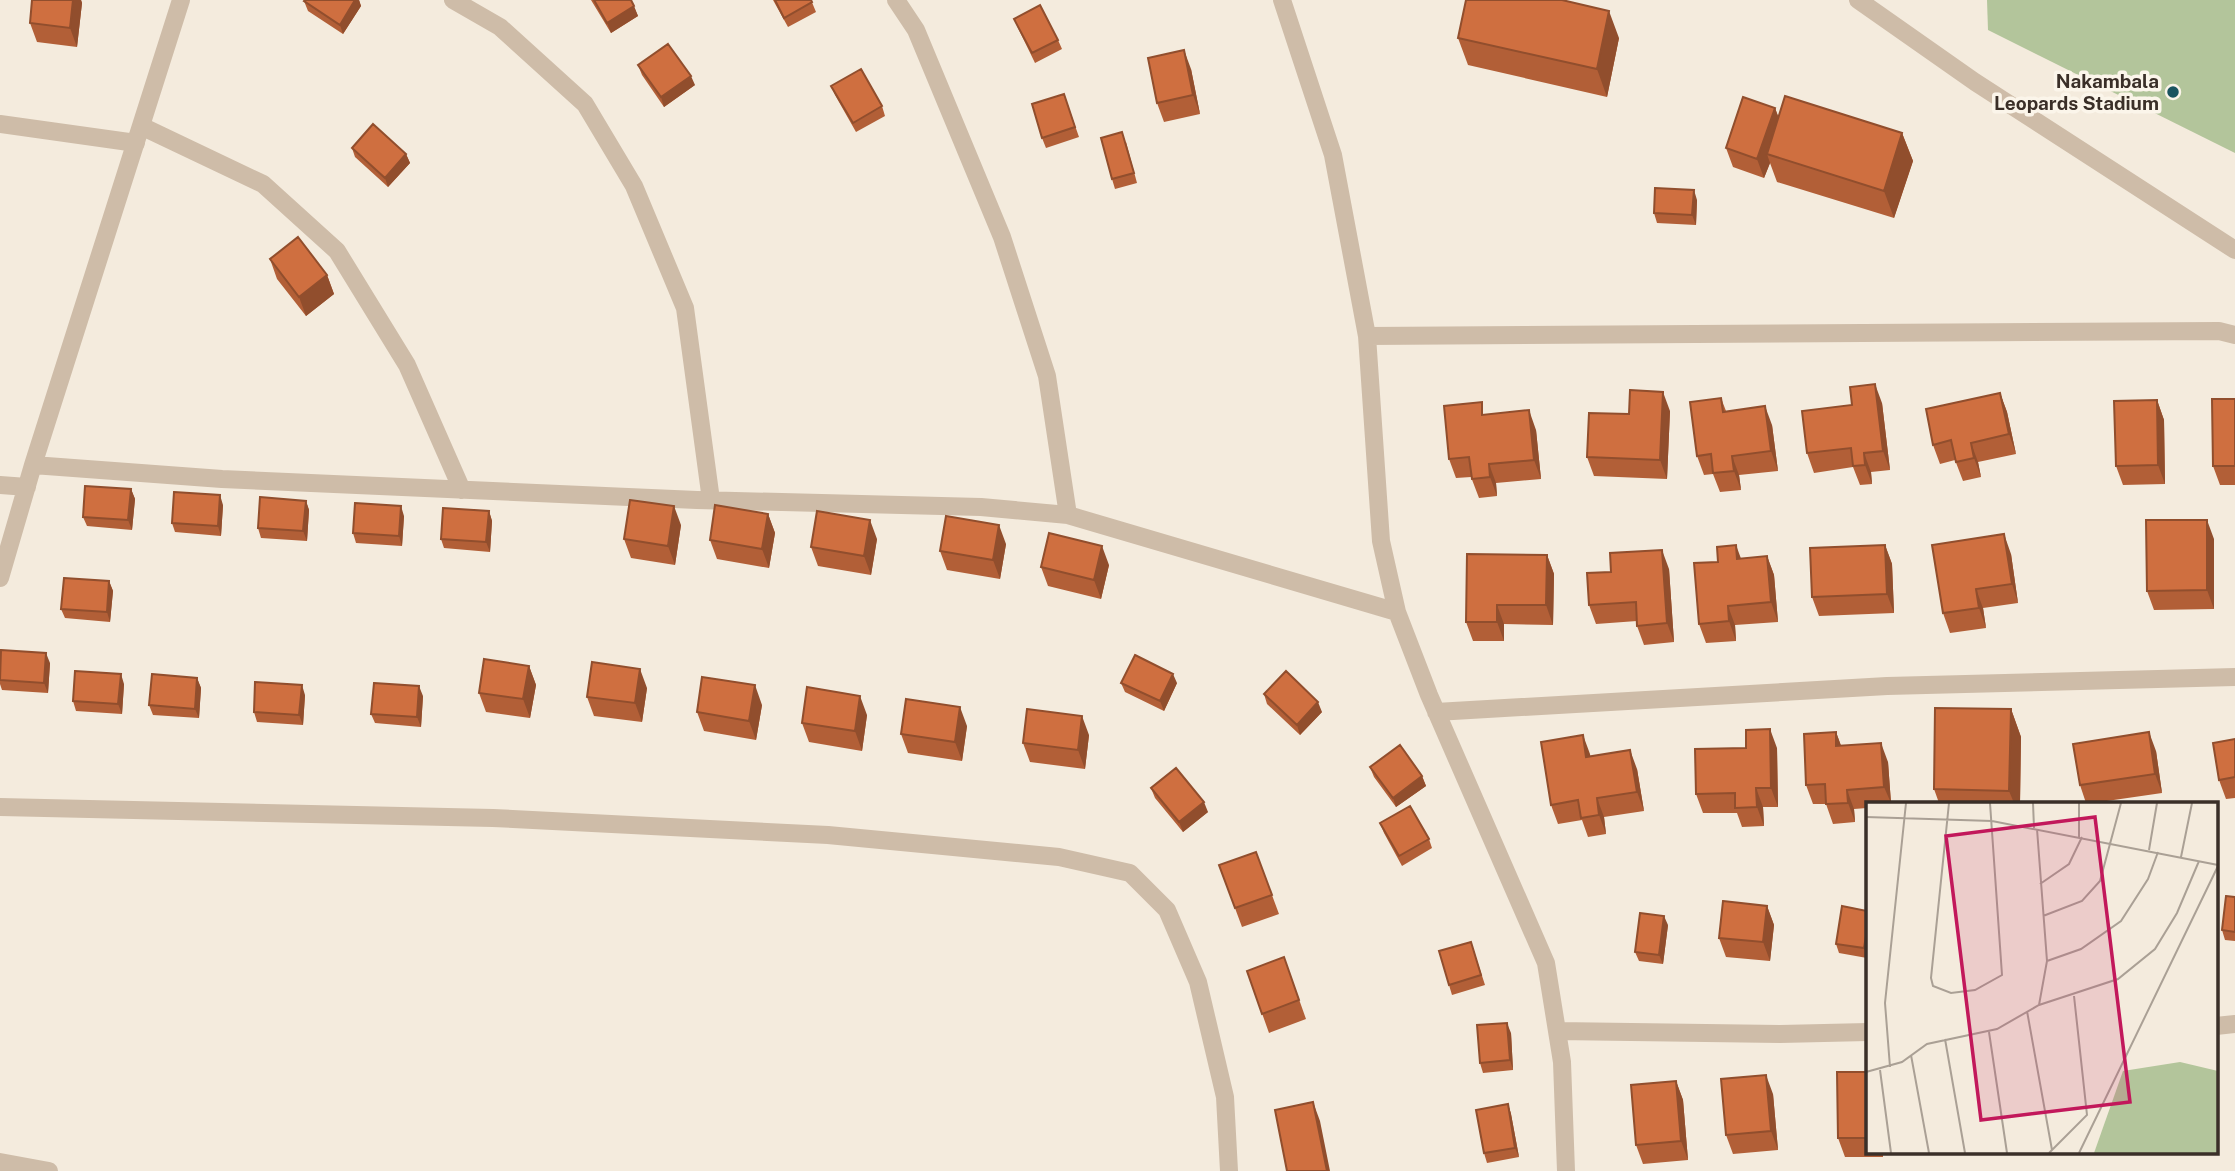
<svg xmlns="http://www.w3.org/2000/svg" width="2235" height="1171" viewBox="0 0 2235 1171" font-family="'Public Sans',sans-serif">
<rect width="100%" height="100%" fill="#f4ebdd"/>
<path fill="#b3c59b" d="M1987,0H2235V153L1988,30Z"/>
<g fill="none" stroke-linecap="round" stroke-linejoin="round">
<path stroke="#cebca8" stroke-width="18" d="M453,0L500,27L585,104L634,186L685,308L711,500
M896,0L916,30L1002,237L1047,376L1068,515
M1282,0L1333,155L1367,336L1381,541L1397,612L1429,695L1546,963L1562,1062L1566,1171
M1858,0L1975,82L2235,250
M0,124L136,143
M141,126L263,184L337,251L407,365L462,490
M1367,336L2219,331L2235,335
M33,465L222,479L697,500L981,507L1068,515L1397,612
M0,485L27,487
M0,578L33,465L181,0
M1436,712L1887,686L2235,677
M0,807L493,818L828,835L1059,857L1130,873L1167,910L1198,982L1225,1097L1229,1171
M2216,1026L2235,1024
M1557,1031L1780,1034L1868,1032
M0,1162L49,1171"/>
</g>
<path fill="#b25f37" d="M32,0H81L82,3L77,47L37,42L30,23Z
M305,0H359L361,6L343,34L308,11L304,1Z
M591,0H631L638,16L611,33Z
M773,0H811L816,12L788,27Z
M1014,19L1058,40L1062,49L1035,63L1018,28Z
M1458,38H1619L1607,97L1468,65Z
M638,65L695,85L664,107L642,75Z
M1191,69L1200,114L1164,122L1157,103Z
M831,86L882,106L885,116L856,132L835,95Z
M1064,94L1079,137L1046,148L1042,138Z
M1775,108L1778,116L1902,133L1913,161L1894,218L1777,182L1770,163L1764,178L1733,167L1726,148Z
M1126,142L1137,183L1115,189L1112,179Z
M352,148L406,154L410,163L388,187L355,157Z
M1697,200L1696,225L1657,223L1654,213Z
M270,259L327,275L334,294L306,316L277,279Z
M2000,393L2007,412L2016,454L1978,462L1981,477L1963,481L1955,460L1940,464L1933,445Z
M1721,398L1726,411L1772,425L1778,471L1739,475L1741,490L1720,492L1713,474L1704,475L1697,456Z
M2235,399V485H2220L2213,466Z
M2157,400L2164,420L2165,484L2123,485L2116,466Z
M1882,403L1890,470L1871,472L1872,484L1860,485L1853,467L1814,473L1807,453Z
M1670,411L1667,479L1594,476L1587,457L1629,414Z
M1486,414L1536,430L1541,479L1496,483L1497,496L1479,498L1471,477L1456,478L1449,459Z
M131,489L135,499L132,530L87,526L83,517Z
M306,501L309,510L307,541L261,538L258,528Z
M223,505L221,536L175,532L172,523Z
M489,511L492,521L490,552L444,548L441,539Z
M768,514L775,533L769,568L717,559L710,540Z
M404,516L402,546L356,543L353,533Z
M681,525L675,565L631,558L624,539Z
M877,539L871,575L818,566L811,547Z
M2214,539V609L2154,610L2147,591Z
M1006,544L1000,579L947,570L940,551Z
M1885,545L1892,564L1894,613L1819,616L1812,597Z
M2011,554L2018,603L1983,608L1986,628L1950,633L1943,613Z
M1547,555L1554,574L1553,625L1504,624V641H1473L1466,622Z
M1767,556L1774,575L1778,622L1735,625L1736,641L1706,643L1699,624L1718,562Z
M1109,565L1101,599L1048,586L1041,567Z
M1669,569L1674,642L1644,645L1637,626V621L1596,624L1589,605Z
M109,581L113,591L110,622L65,618L61,609Z
M0,660L50,663L48,693L2,690L0,684Z
M529,666L536,685L530,718L486,712L479,693Z
M197,678L201,688L199,718L153,715L149,705Z
M1121,683H1177L1164,711L1125,692Z
M124,684L122,714L76,711L73,701Z
M647,688L642,722L594,716L587,697Z
M1264,694L1322,712L1300,735L1267,704Z
M305,695L303,725L257,722L254,712Z
M423,696L421,727L375,723L371,714Z
M762,705L756,740L704,731L697,712Z
M2011,709L2021,737L2020,803H1939L1934,789Z
M867,715L862,751L809,742L802,723Z
M967,726L962,761L908,753L901,734Z
M1836,732L1841,746L1888,762L1891,803H1867V808L1854,809L1855,822L1833,824L1826,804H1813L1806,785Z
M1089,735L1085,769L1030,762L1023,743Z
M2235,739V798L2226,799L2219,780Z
M1777,748L1778,807H1763L1764,826L1742,827L1737,813H1703L1696,794Z
M2156,751L2162,793L2093,803H2086L2080,785Z
M1590,756L1637,769L1644,811L1604,817L1606,834L1588,837L1582,820L1558,824L1551,805Z
M1370,767L1422,776L1426,786L1396,807L1374,777Z
M1151,788L1208,812L1183,832L1155,798Z
M1380,823L1429,839L1432,848L1402,866L1384,833Z
M1256,852L1279,914L1242,927L1219,865Z
M2235,897V941L2225,940L2222,930Z
M1767,906L1774,925L1770,961L1726,957L1719,938Z
M1867,911V958L1839,953L1836,944Z
M1668,925L1663,964L1639,961L1635,952Z
M1474,951L1485,985L1452,995L1449,985Z
M1284,957L1306,1019L1269,1033L1247,971Z
M1511,1033L1513,1070L1483,1073L1480,1063Z
M1867,1072V1152H1883V1157H1845L1838,1138Z
M1676,1081L1683,1100L1688,1160L1643,1164L1636,1145Z
M1773,1094L1778,1150L1733,1154L1726,1135Z
M1508,1104L1511,1114L1519,1157L1487,1163L1484,1153Z
M1939,1152H1979L1939,1153Z"/>
<path fill="#914e2d" d="M73,0H81L82,3L77,47L70,28Z
M355,0H359L361,6L343,34L340,25Z
M634,6L638,16L611,33L607,23Z
M1609,11L1619,38L1607,97L1597,69Z
M1184,50L1191,69L1200,114L1193,95Z
M691,76L695,85L664,107L661,97Z
M1775,108L1782,127L1767,154L1770,163L1764,178L1757,159Z
M1902,133L1913,161L1894,218L1884,191Z
M406,154L410,163L388,187L385,178Z
M1694,190L1697,200L1696,225L1692,215Z
M327,275L334,294L306,316L299,297Z
M1875,384L1882,403L1890,470L1883,451Z
M1663,392L1670,411L1667,479L1660,460Z
M2000,393L2007,412L2016,454L2009,434Z
M2157,400L2164,420L2165,484L2158,465Z
M1765,406L1772,425L1778,471L1771,451Z
M1529,410L1536,430L1541,479L1534,460Z
M1971,443L1978,462L1981,477L1974,458Z
M1864,453L1871,472L1872,484L1865,465Z
M1732,456L1739,475L1741,490L1734,471Z
M1489,464L1496,483L1497,496L1490,477Z
M131,489L135,499L132,530L128,520Z
M220,495L223,505L221,536L218,526Z
M306,501L309,510L307,541L303,531Z
M401,506L404,516L402,546L399,536Z
M674,506L681,525L675,565L668,546Z
M489,511L492,521L490,552L486,542Z
M768,514L775,533L769,568L762,549Z
M870,520L877,539L871,575L864,556Z
M2207,520L2214,539V609L2207,590Z
M999,525L1006,544L1000,579L993,560Z
M2004,534L2011,554L2018,603L2012,584Z
M1736,545L1743,564L1737,559Z
M1885,545L1892,564L1894,613L1887,594Z
M1102,546L1109,565L1101,599L1094,580Z
M1662,550L1669,569L1674,642L1667,623Z
M1547,555L1554,574L1553,625L1546,605Z
M1767,556L1774,575L1778,622L1771,602Z
M109,581L113,591L110,622L107,612Z
M1976,589L1983,608L1986,628L1979,608Z
M1497,605L1504,624V641L1497,622Z
M1728,606L1735,625L1736,641L1729,621Z
M46,653L50,663L48,693L44,683Z
M529,666L536,685L530,718L523,699Z
M640,669L647,688L642,722L635,703Z
M121,674L124,684L122,714L118,704Z
M1173,674L1177,683L1164,711L1160,701Z
M197,678L201,688L199,718L195,709Z
M302,685L305,695L303,725L299,715Z
M755,685L762,705L756,740L749,721Z
M419,686L423,696L421,727L417,717Z
M860,696L867,715L862,751L855,731Z
M1318,702L1322,712L1300,735L1297,725Z
M960,707L967,726L962,761L955,742Z
M2011,709L2021,737L2020,803H2014L2009,791Z
M1082,716L1089,735L1085,769L1078,750Z
M1770,729L1777,748L1778,807L1771,788Z
M1836,732L1843,751L1836,746Z
M2149,732L2156,751L2162,793L2155,774Z
M1583,735L1590,754L1593,776L1586,757Z
M1881,743L1888,762L1891,803L1884,787Z
M1630,750L1637,769L1644,811L1637,792Z
M1422,776L1426,786L1396,807L1393,798Z
M1756,788L1763,807L1764,826L1757,807Z
M1847,790L1854,809L1855,822L1848,803Z
M1597,798L1604,817L1606,834L1599,815Z
M1204,802L1208,812L1183,832L1179,822Z
M1767,906L1774,925L1770,961L1763,942Z
M1664,916L1668,925L1663,964L1659,955Z
M1867,930V957L1864,948Z
M1507,1023L1511,1033L1513,1070L1510,1060Z
M1766,1075L1773,1094L1778,1150L1771,1131Z
M1676,1081L1683,1100L1688,1160L1681,1141Z
M1313,1102L1320,1121L1330,1171H1327Z
M1508,1104L1511,1114L1519,1157L1515,1148Z"/>
<path fill="#cf6f40" stroke="#914e2d" stroke-width="2" d="M32,0H73L70,28L30,23Z
M305,0H355L340,25L304,1Z
M594,0H631L634,6L607,23Z
M775,0H811L812,2L784,18Z
M1466,0H1562L1609,11L1597,69L1458,38Z
M1040,5L1058,40L1032,53L1014,19Z
M668,44L691,76L661,97L638,65Z
M1184,50L1193,95L1157,103L1148,58Z
M861,69L882,106L853,123L831,86Z
M1064,94L1075,127L1042,138L1032,104Z
M1785,96L1902,133L1884,191L1767,154Z
M1743,97L1775,108L1757,159L1726,148Z
M373,124L406,154L385,178L352,148Z
M1122,132L1134,173L1112,179L1101,138Z
M1655,188L1694,190L1692,215L1654,213Z
M298,237L327,275L299,297L270,259Z
M1875,384L1883,451L1864,453L1865,465L1853,466L1851,448L1807,453L1802,411L1852,405L1850,387Z
M1630,390L1663,392L1660,460L1587,457L1589,413L1629,414Z
M2000,393L2009,434L1971,443L1974,458L1956,462L1951,440L1933,445L1926,409Z
M1721,398L1723,412L1765,406L1771,451L1732,456L1734,471L1713,473L1711,454L1697,456L1690,402Z
M2212,399H2235V466H2213Z
M2157,400L2158,465L2116,466L2114,401Z
M1482,402V415L1529,410L1534,460L1489,464L1490,477L1472,479L1469,457L1449,459L1444,406Z
M85,486L131,489L128,520L83,517Z
M174,492L220,495L218,526L172,523Z
M260,497L306,501L303,531L258,528Z
M630,500L674,506L668,546L624,539Z
M355,503L401,506L399,536L353,533Z
M715,505L768,514L762,549L710,540Z
M443,508L489,511L486,542L441,539Z
M817,511L870,520L864,556L811,547Z
M946,516L999,525L993,560L940,551Z
M2146,520H2207V590L2147,591Z
M1049,533L1102,546L1094,580L1041,567Z
M2004,534L2012,584L1976,589L1979,608L1943,613L1932,545Z
M1736,545L1737,559L1767,556L1771,602L1728,606L1729,621L1699,624L1694,563L1718,562L1717,547Z
M1885,545L1887,594L1812,597L1810,548Z
M1662,550L1667,623L1637,626L1636,602L1589,605L1587,573L1611,572L1610,553Z
M1467,554L1547,555L1546,605H1497V622H1466Z
M64,578L109,581L107,612L61,609Z
M1,650L46,653L44,683L0,680Z
M1135,655L1173,674L1160,701L1121,683Z
M484,659L529,666L523,699L479,693Z
M592,662L640,669L635,703L587,697Z
M75,671L121,674L118,704L73,701Z
M1286,671L1318,702L1297,725L1264,694Z
M152,674L197,678L195,709L149,705Z
M702,677L755,685L749,721L697,712Z
M255,682L302,685L299,715L254,712Z
M374,683L419,686L417,717L371,714Z
M807,687L860,696L855,731L802,723Z
M906,699L960,707L955,742L901,734Z
M1935,708L2011,709L2009,791L1934,789Z
M1027,709L1082,716L1078,750L1023,743Z
M1770,729L1771,788H1756L1757,807L1735,808V793L1696,794L1695,749L1746,748V730Z
M1836,732V746L1881,743L1884,787L1847,790L1848,803L1826,804L1825,784L1806,785L1804,734Z
M2149,732L2155,774L2080,785L2073,744Z
M1583,735L1586,757L1630,750L1637,792L1597,798L1599,815L1581,818L1578,800L1551,805L1541,742Z
M2235,739V777L2219,780L2213,743Z
M1400,745L1422,776L1393,798L1370,767Z
M1176,768L1204,802L1179,822L1151,788Z
M1410,806L1429,839L1399,856L1380,823Z
M1256,852L1272,895L1235,908L1219,865Z
M2226,896L2235,897V932L2222,930Z
M1723,901L1767,906L1763,942L1719,938Z
M1842,906L1867,911V930L1864,948L1836,944Z
M1640,913L1664,916L1659,955L1635,952Z
M1471,942L1481,975L1449,985L1439,951Z
M1284,957L1299,1000L1262,1014L1247,971Z
M1507,1023L1510,1060L1480,1063L1477,1025Z
M1837,1072H1867V1138H1838Z
M1766,1075L1771,1131L1726,1135L1721,1079Z
M1676,1081L1681,1141L1636,1145L1631,1085Z
M1313,1102L1327,1171H1287L1275,1110Z
M1508,1104L1515,1148L1484,1153L1476,1110Z"/>
<circle fill="#1a545f" stroke="#fbf5ea" stroke-width="2.5" cx="2173" cy="92" r="7"/>
<g text-anchor="middle" dominant-baseline="central" stroke-width="7" stroke-linejoin="round" paint-order="stroke">
<g font-size="19" font-weight="bold" fill="#3a2f28" stroke="#fbf5ea" text-anchor="end">
<text x="2159" y="81">Nakambala<tspan x="2159" dy="22">Leopards Stadium</tspan></text>
</g>
</g>
<g transform="translate(1866 802)">
<rect width="352" height="352" fill="#f4ebdd"/>
<path d="M314,260L352,269V351H228L257,269Z" fill="#b3c59b"/>
<path fill="none" stroke="#aaa095" stroke-width="2" d="M83,1L65,176L67,184L85,191L109,188L136,173L124,1M167,1L168,26M0,15L126,19L352,63M171,27L181,159L173,203M213,35V1M283,48L291,1M315,55L326,1M174,82L203,62L216,35M177,114L216,99L234,79L255,1M181,159L215,147L255,119L282,77L292,50M161,209L186,348M123,230L141,351M79,237L99,351M45,253L63,351M24,265L19,201L40,1M14,268L25,351M0,270L36,260L61,242L131,227L173,203L252,177L289,147L311,111L333,59M183,351L221,313L208,194M213,351L352,64"/>
<path fill="#c2185b" fill-opacity="0.15" stroke="#c2185b" stroke-width="3.5" d="M229,15L264,300L115,318L80,34Z"/>
<rect width="352" height="352" fill="none" stroke="#3a2f28" stroke-width="3.5"/>
</g>
</svg>
